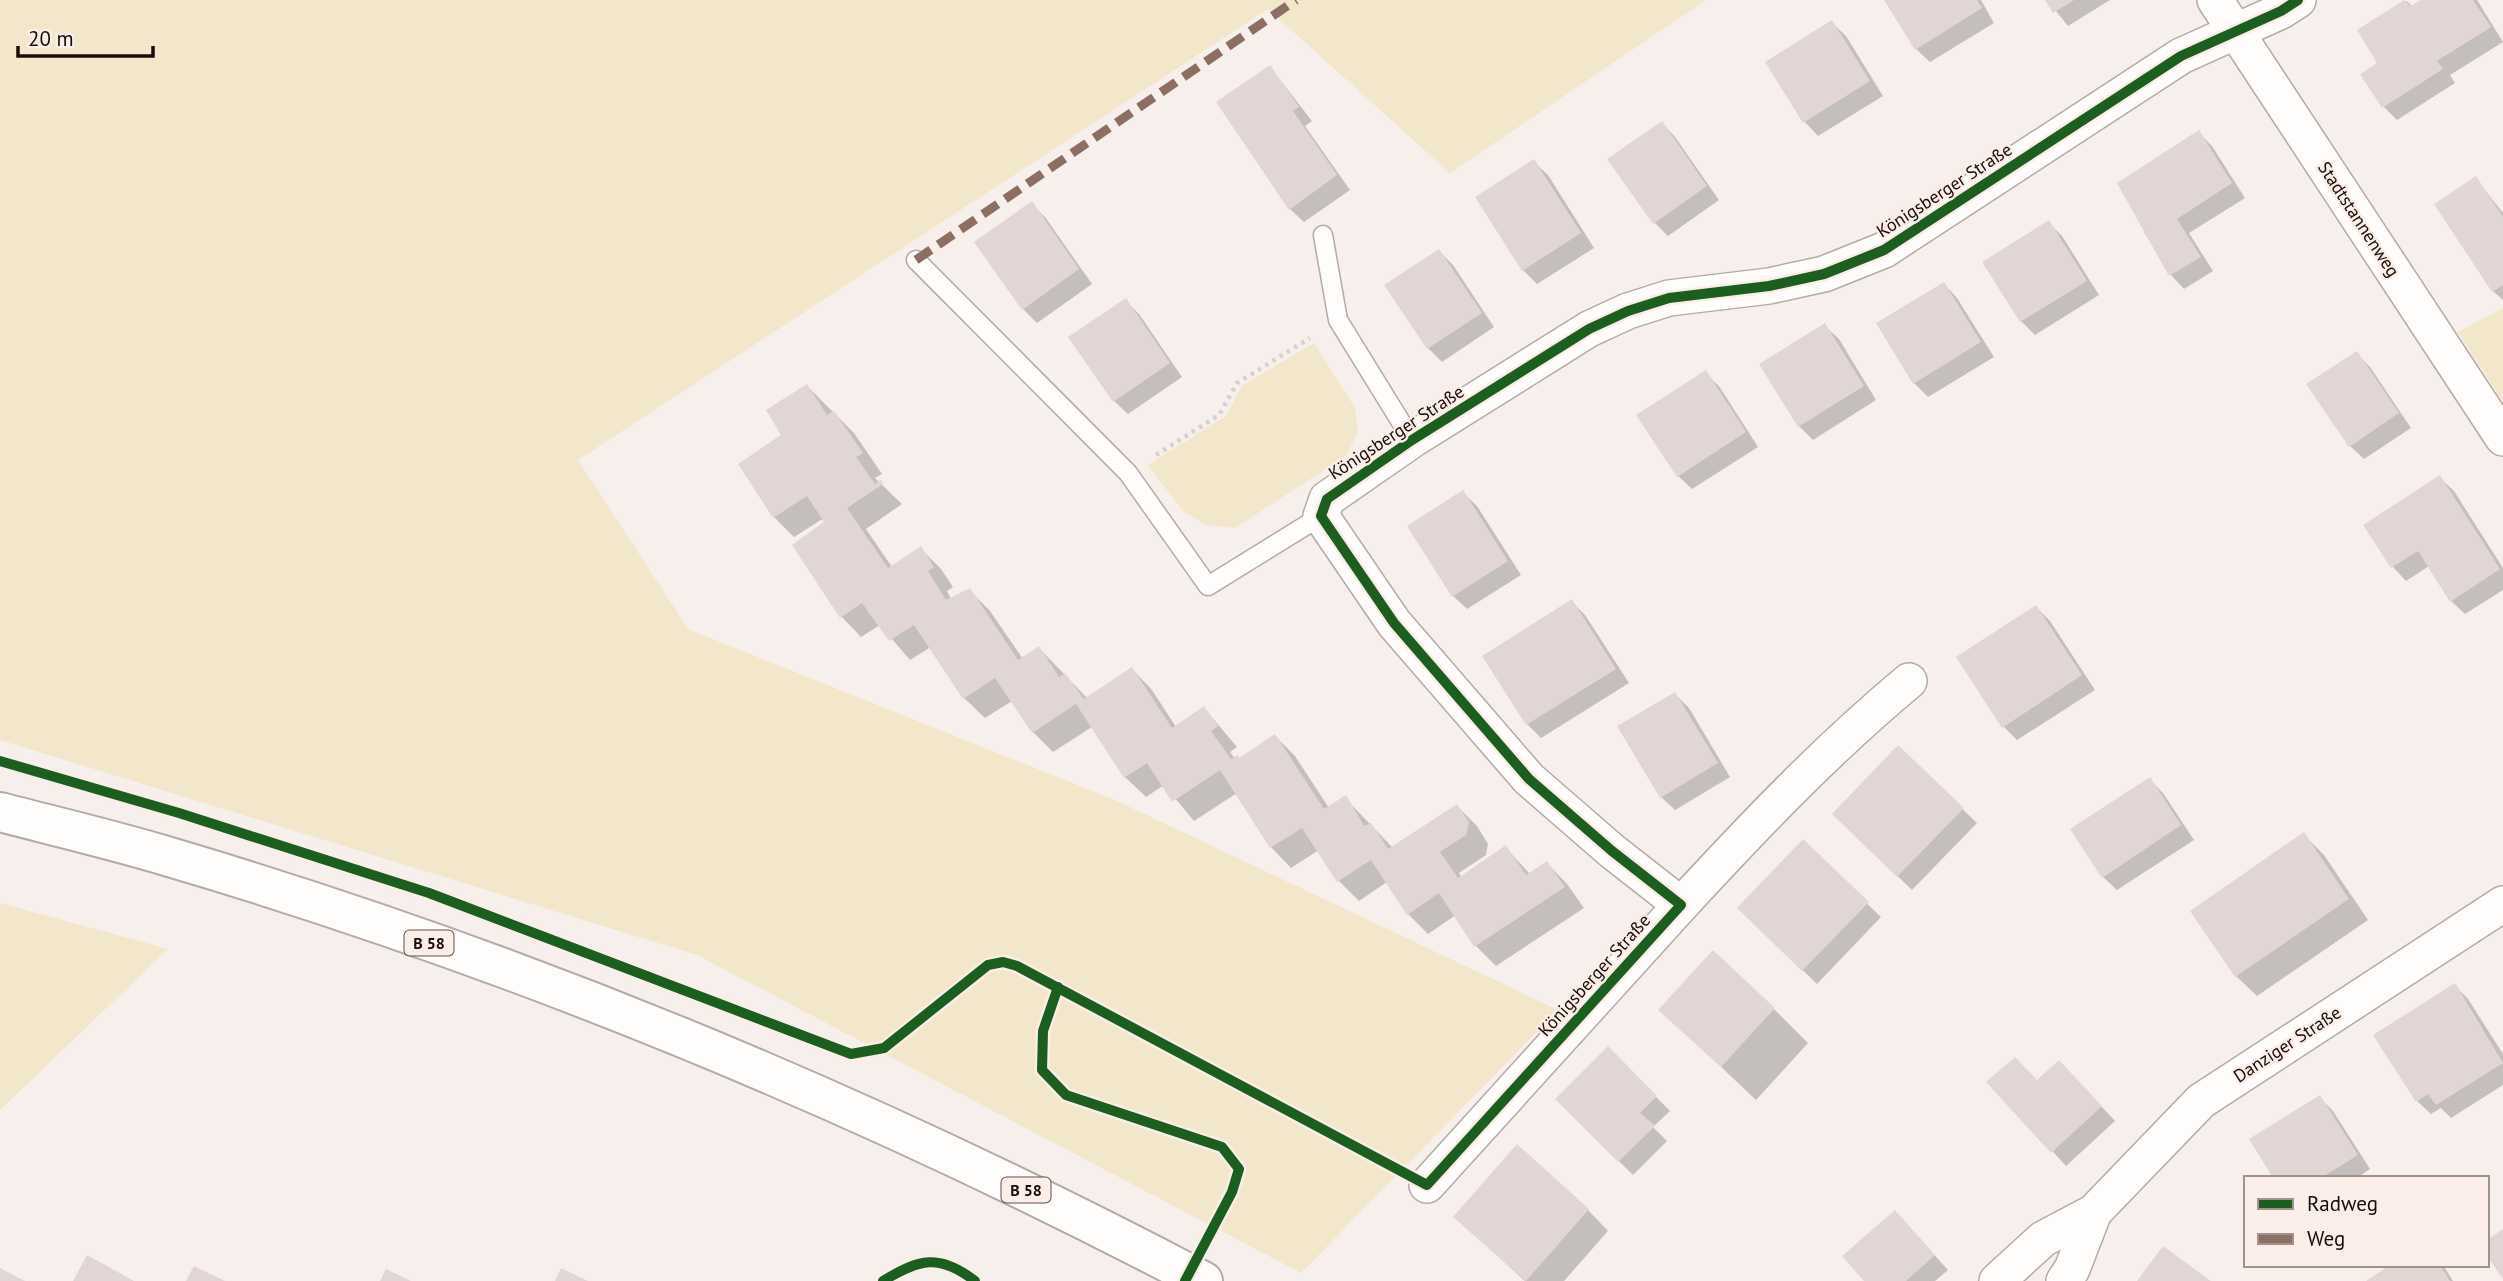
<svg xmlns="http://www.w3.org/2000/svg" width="2503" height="1281" viewBox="0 0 2503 1281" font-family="'PT Sans',sans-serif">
<rect width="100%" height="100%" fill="#f6efeb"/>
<path fill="#f2e7ca" d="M0,0H1706L1450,173L1268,9L578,460L688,629L1115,800L1558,1010L1301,1273L697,955L0,740Z
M2503,308V402L2458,332Z
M1314,343L1355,408L1358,431L1347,455L1235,528L1207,525L1184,512L1148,465L1226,416L1242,386Z
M0,903L168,949L0,1110Z"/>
<path fill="#0003" d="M1886,0H1981L1994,23L1930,62L1916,49Z
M2047,0H2110L2068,26Z
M2424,0H2477L2503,42L2450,75L2455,83L2397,120L2384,107L2380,64L2359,31L2407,1L2413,7Z
M1832,23L1846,36L1883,96L1818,136L1805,122L1768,62Z
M1270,67L1312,121L1305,126L1350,190L1304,222L1290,209Z
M1662,123L1675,137L1719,200L1668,236L1654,222Z
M2198,132L2212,146L2245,198L2189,233L2213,271L2184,289L2171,275L2144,232Z
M1534,162L1548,175L1594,248L1537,284L1523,270Z
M2476,179L2503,213V300L2493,291Z
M1031,204L1045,217L1092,284L1037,323L1023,309Z
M2048,222L2062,236L2099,295L2035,335L2021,321Z
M1439,251L1453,265L1494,327L1442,362L1428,348Z
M1944,284L1957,298L1994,357L1928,397L1914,383Z
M1125,300L1139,314L1182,377L1128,414L1114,401Z
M1825,326L1839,339L1876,400L1813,440L1799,426Z
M2356,353L2370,367L2411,428L2364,459L2350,446Z
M1705,373L1719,386L1758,447L1692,489L1678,476Z
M807,386L854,433L882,474L875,478L902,504L866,529L892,567L921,549L941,569L953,587L947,591L951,599L969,590L990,611L1023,659L1039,648L1088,699L1132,669L1152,690L1176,727L1204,708L1237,747L1230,752L1235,759L1240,760L1275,736L1295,756L1329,808L1345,798L1393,848L1457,806L1477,826L1488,844L1486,855L1459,873L1462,878L1506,848L1530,874L1547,863L1567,884L1584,908L1496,966L1476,946L1456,915L1428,934L1408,914L1387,882L1359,901L1339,881L1319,850L1291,868L1271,847L1237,793L1194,821L1164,785L1146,797L1125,777L1092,727L1053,752L1033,732L1012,701L985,718L964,698L931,647L910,660L880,625L861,637L841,616L824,518L794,537L774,517L783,436Z
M2440,478L2454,491L2503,568V590L2465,614L2451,601L2429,566L2406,581L2393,567L2365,525Z
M1463,493L1477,506L1521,575L1467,609L1453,596Z
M1571,601L1585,615L1629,683L1541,738L1527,724L1485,657Z
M2036,607L2050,621L2095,690L2017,740L2003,726Z
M1675,694L1689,708L1730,777L1675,810L1661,797Z
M1898,747L1977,823L1912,890L1834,814Z
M2149,779L2163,793L2194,840L2117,890L2103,877Z
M2304,835L2324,855L2368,920L2257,996L2236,976L2192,911Z
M1803,842L1881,917L1817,984L1739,908Z
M2454,985L2468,999L2503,1054V1085L2451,1118L2441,1108L2431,1114L2417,1101Z
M1774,1009L1808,1043L1756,1100L1661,1010Z
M1608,1048L1670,1111L1653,1127L1667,1141L1633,1175L1557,1099Z
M2073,1076L2115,1121L2066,1166L1989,1082H2037Z
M2320,1098L2333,1111L2370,1169L2357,1178H2275Z
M1588,1210L1608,1231L1564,1281H1525L1455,1217Z
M1908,1226L1948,1270L1935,1281H1867Z
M2394,1265H2443L2453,1281H2369Z"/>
<path fill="#e2d6d5" d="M1884,0H1977L1982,8L1915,50Z
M2045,0H2074L2053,13Z
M2404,0L2411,6L2421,0H2473L2491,27L2437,61L2443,69L2382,108L2360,74L2377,63L2357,30Z
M1832,20L1870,81L1803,123L1765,62Z
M1270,65L1299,107L1293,111L1337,175L1289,210L1216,102Z
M1662,121L1707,186L1653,224L1607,159Z
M2199,130L2232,183L2177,219L2201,257L2169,276L2117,183Z
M1534,159L1581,233L1522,271L1475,197Z
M2476,176L2503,217V285L2492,292L2434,204Z
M1032,201L1079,269L1022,310L974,242Z
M2049,220L2087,281L2020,322L1982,262Z
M1439,249L1482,313L1427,349L1384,285Z
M1944,282L1981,342L1913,384L1876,323Z
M1126,298L1170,363L1113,402L1068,337Z
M1825,323L1864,386L1798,427L1759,364Z
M2357,351L2399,413L2349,447L2306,384Z
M1706,370L1746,432L1677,477L1636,415Z
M807,384L827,415L834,411L863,453L856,457L875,484L881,480L883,484L847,508L888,568L921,546L934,567L928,571L946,600L970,588L1018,660L1039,646L1059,677L1065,673L1084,699L1132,667L1172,728L1204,706L1218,726L1211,731L1231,759L1238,755L1239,758L1275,734L1324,809L1346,795L1364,826L1371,823L1388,849L1457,804L1469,822L1466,835L1440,852L1458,878L1506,845L1526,875L1547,861L1565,887L1474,947L1439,893L1407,915L1371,860L1337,882L1302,828L1270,848L1220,770L1172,802L1147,763L1124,778L1076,704L1032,733L995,678L963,699L914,625L889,641L862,603L840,618L792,545L824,522L807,496L773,518L738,464L781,435L766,410Z
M2440,475L2500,569L2450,602L2418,551L2391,568L2363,525Z
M1463,490L1508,561L1452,597L1407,526Z
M1572,599L1616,669L1526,725L1482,656Z
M2036,605L2082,675L2002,728L1956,657Z
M1675,692L1718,763L1660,798L1617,726Z
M1898,745L1964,808L1897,877L1832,814Z
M2150,777L2181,825L2102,878L2070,829Z
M2304,832L2349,899L2235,977L2190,911Z
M1803,839L1869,902L1802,971L1737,908Z
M1713,950L1775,1008L1721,1067L1658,1010Z
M2455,983L2503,1063L2436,1105L2428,1094L2416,1102L2373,1035Z
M1608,1046L1657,1096L1640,1113L1655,1126L1618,1162L1555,1099Z
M2015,1057L2037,1080L2059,1060L2102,1106L2051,1153L1986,1082Z
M2320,1095L2358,1155L2321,1178H2273L2249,1139Z
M1517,1144L1589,1209L1526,1281L1453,1217Z
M1895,1210L1935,1255L1906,1281H1864L1842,1256Z
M2503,1229V1279L2487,1256V1240Z
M2163,1246L2211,1281H2137Z
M87,1255L134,1281H73Z
M2390,1265H2440L2450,1281H2366Z
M194,1266L225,1281H186Z
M0,1268L25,1281H0Z
M561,1268L588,1281H555Z
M386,1269L411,1281H380Z"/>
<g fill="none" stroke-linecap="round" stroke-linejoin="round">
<defs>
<path id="service" d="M1323,235L1338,320L1412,440
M916,260L1128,473L1208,586L1321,516"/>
<path id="minor" d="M2215,0L2503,438
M1681,905C1754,826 1826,750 1909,681
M1427,1185L1681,905L1612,851L1529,779L1394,623L1321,516L1327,499L1412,440L1589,329L1628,311L1669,298L1769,286L1824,274L1884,250L2181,56L2281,11L2298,0
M1997,1281L2043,1239L2094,1212L2201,1101L2503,904
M2064,1281L2072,1269L2094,1212"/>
<path id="primary" d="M0,812C54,826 109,839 163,855C523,961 872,1107 1203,1281"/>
</defs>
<use href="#service" stroke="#b3aba7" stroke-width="21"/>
<use href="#minor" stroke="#b3aba7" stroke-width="38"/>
<use href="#primary" stroke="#b3aba7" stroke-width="42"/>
<path stroke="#d4d1d0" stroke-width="4.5" stroke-dasharray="3.5 5" stroke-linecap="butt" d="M1156,455L1219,415L1237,383L1310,338"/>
<use href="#service" stroke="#fefdfc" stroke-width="18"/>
<use href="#minor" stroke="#fefdfc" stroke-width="35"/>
<use href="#primary" stroke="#fefdfc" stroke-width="38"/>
<path stroke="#8d6e63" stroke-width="9" stroke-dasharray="18 9" stroke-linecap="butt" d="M916,260L1296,0"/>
<defs>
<path id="cycleway" d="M0,761L179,813L429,893L851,1054L884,1048L988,965L1003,962L1017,966L1427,1185L1681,905L1612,851L1529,779L1394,623L1321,516L1327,499L1412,440L1589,329L1628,311L1669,298L1769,286L1824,274L1884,250L2181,56L2281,11L2298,0
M1058,987L1043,1031L1042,1070L1066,1095L1222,1147L1239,1169L1232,1192L1185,1281
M883,1281C919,1259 939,1253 975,1281"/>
</defs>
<use href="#cycleway" stroke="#fbede7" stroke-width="15"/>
<use href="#cycleway" stroke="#1b5e20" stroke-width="10"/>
</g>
<g text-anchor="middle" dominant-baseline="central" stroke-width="5" stroke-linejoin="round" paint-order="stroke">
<g fill="#fbede7" stroke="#5c504c" stroke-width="2">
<rect x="404.5" y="930.5" width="49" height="25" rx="5"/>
<rect x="1001.5" y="1177.5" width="49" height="25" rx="5"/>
</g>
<g font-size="16" font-weight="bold" fill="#180d09">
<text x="429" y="943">B 58</text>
<text x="1026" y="1190">B 58</text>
</g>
<g font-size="18" fill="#180d09" stroke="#fbede7">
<text transform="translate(1944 190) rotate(-33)">Königsberger Straße</text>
<text transform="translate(2359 219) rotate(57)">Stadtstannenweg</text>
<text transform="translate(1396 432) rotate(-33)">Königsberger Straße</text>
<text transform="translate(1594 975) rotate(-48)">Königsberger Straße</text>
<text transform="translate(2287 1044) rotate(-33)">Danziger Straße</text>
</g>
</g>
<rect x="2244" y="1176" width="245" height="91" fill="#fbede7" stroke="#a0938e" stroke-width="2"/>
<rect x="2258" y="1199" width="35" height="10" fill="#1b5e20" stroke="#a0938e" stroke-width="2"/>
<text x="2307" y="1211" font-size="21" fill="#180d09">Radweg</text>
<rect x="2258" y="1234" width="35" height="10" fill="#8d6e63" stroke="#a0938e" stroke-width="2"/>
<text x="2307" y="1246" font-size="21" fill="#180d09">Weg</text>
<path d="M18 46v10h135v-10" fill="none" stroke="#180d09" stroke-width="3.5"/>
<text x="28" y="46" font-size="21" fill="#180d09" stroke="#fbede7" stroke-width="5" paint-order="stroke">20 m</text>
</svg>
